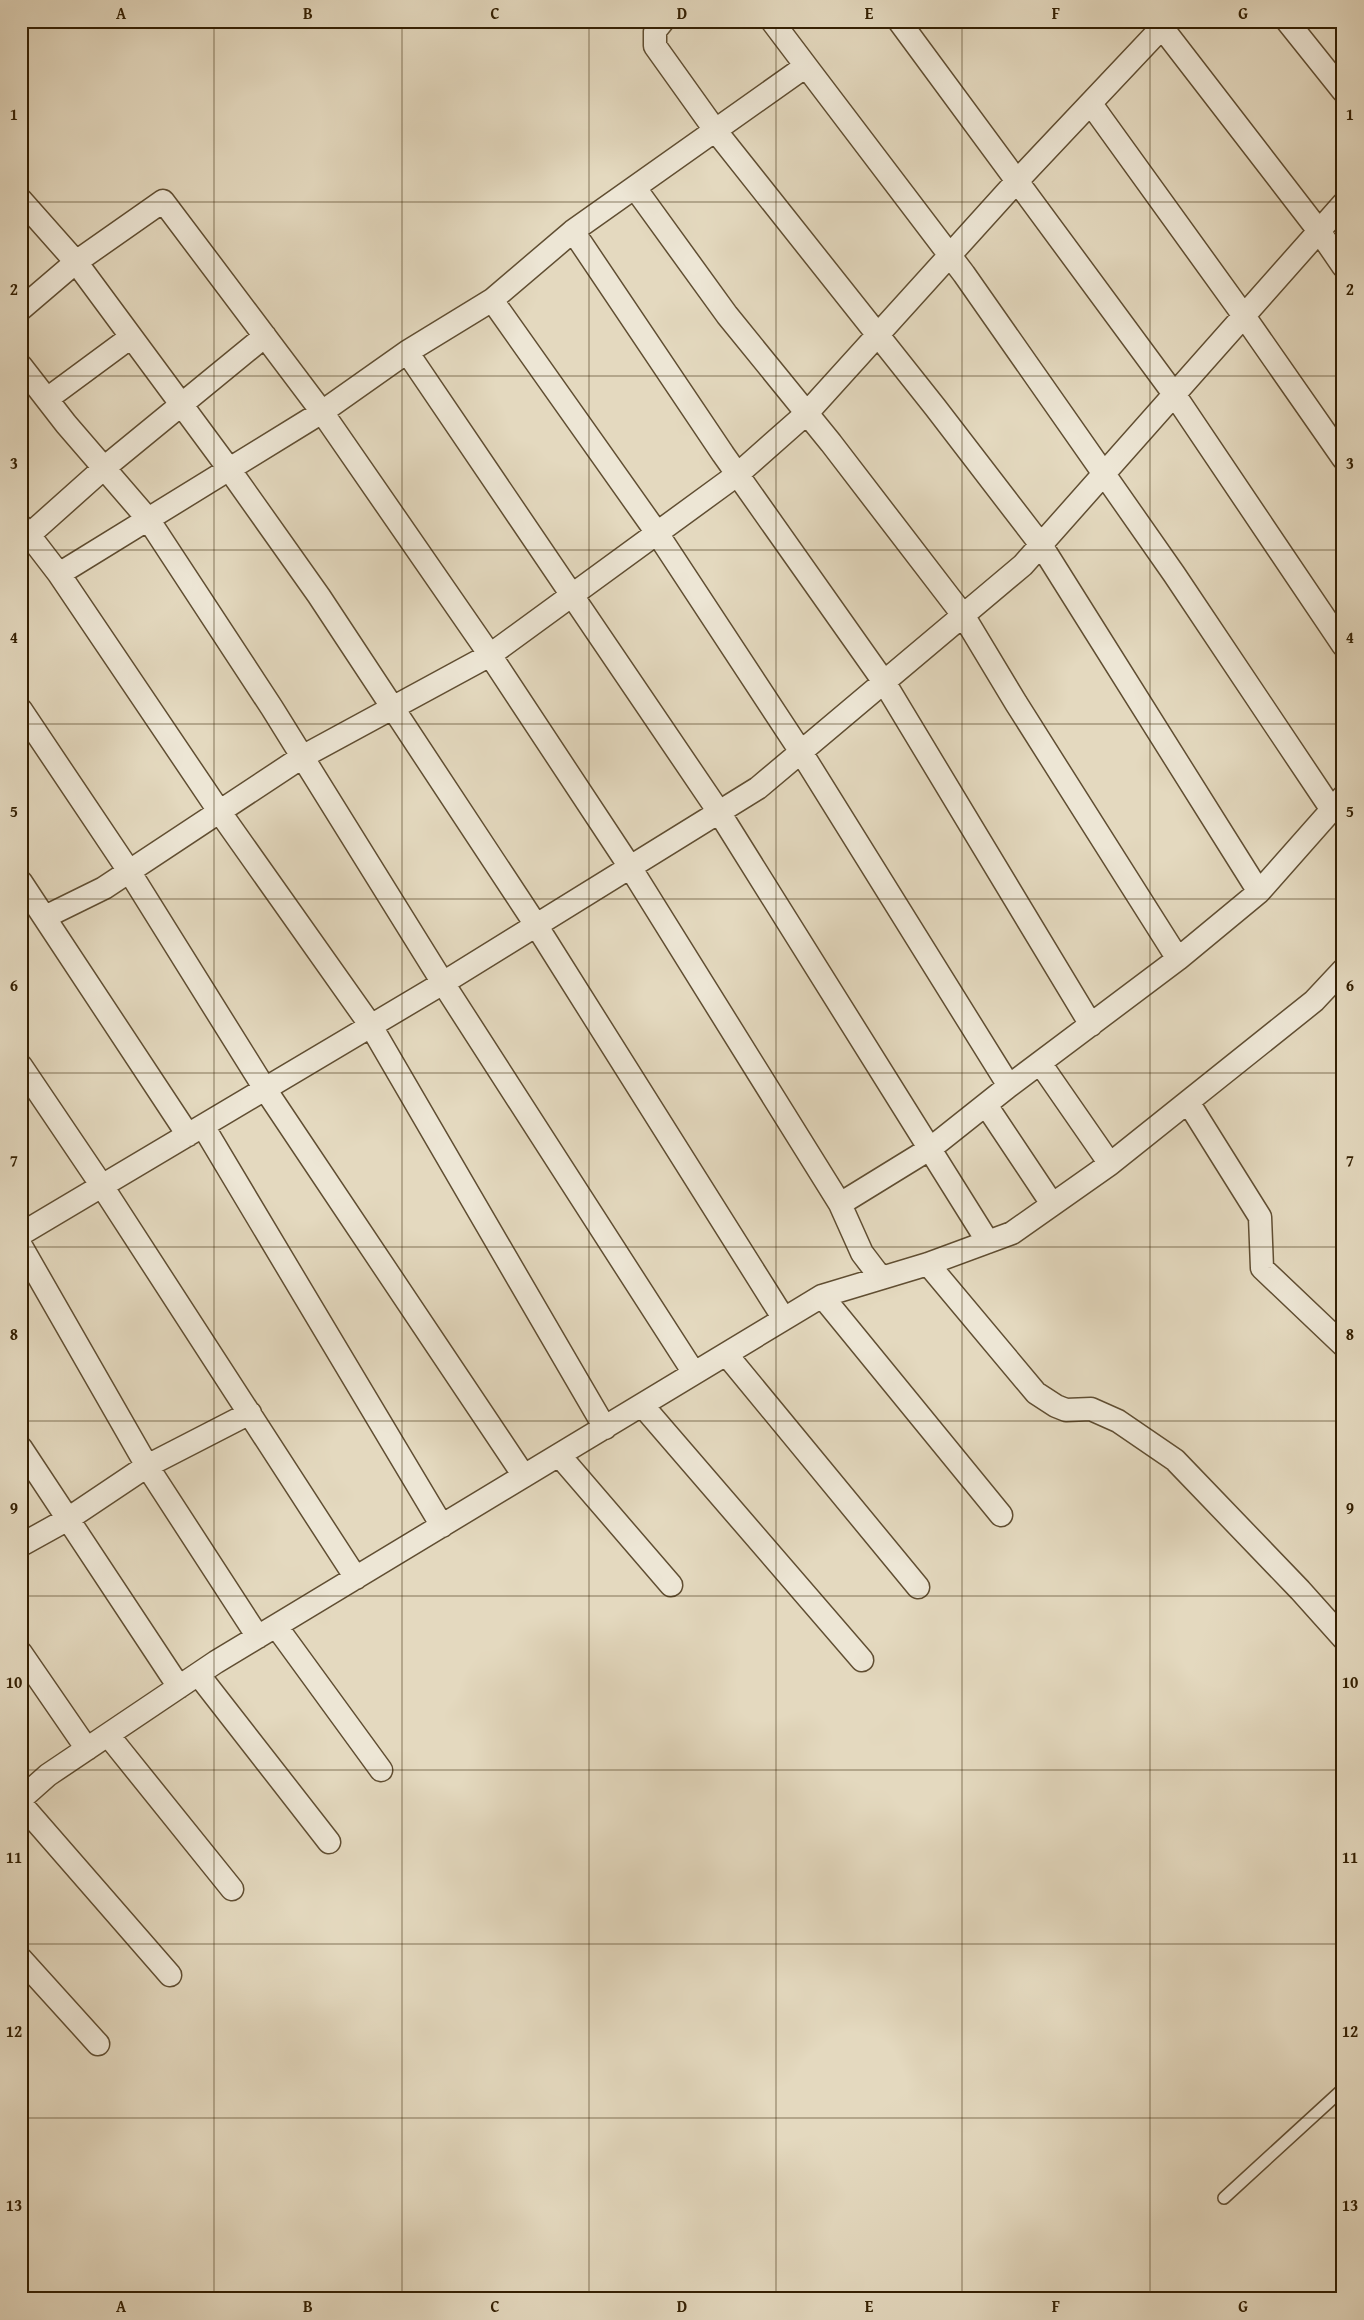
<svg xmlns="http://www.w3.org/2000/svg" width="1364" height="2320" viewBox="0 0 1364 2320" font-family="'Gentium Book Plus',serif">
<rect width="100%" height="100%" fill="#e4d9bf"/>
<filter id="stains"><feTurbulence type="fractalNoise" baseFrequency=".004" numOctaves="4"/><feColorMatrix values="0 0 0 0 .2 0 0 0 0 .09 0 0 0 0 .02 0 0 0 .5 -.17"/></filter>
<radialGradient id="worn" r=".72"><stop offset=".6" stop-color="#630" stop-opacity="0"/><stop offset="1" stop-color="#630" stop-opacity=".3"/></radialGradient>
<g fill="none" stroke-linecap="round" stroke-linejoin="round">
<defs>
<path id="lane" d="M1224,2198L1343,2089"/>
<path id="street" d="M663,21L655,31V46L715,130L935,407L1041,545L1259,892
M899,21L1174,394L1343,645
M1157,21L1319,231L1343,266
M1287,21L1343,91
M806,66L964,274L1174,574L1332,810
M1091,104L1244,316L1343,458
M635,188L727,315L831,443L963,615L1016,703L1178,959
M21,200L76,262L229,469L319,596L536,925L784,1319
M573,231L723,454L884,682L1091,1025
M492,300L657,533L801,752L1009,1086
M21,309L76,262L163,201L322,412L490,655L630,867L840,1204L862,1253L881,1278
M407,352L719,812L988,1242
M21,366L66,424L148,519L272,708L443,983L694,1373
M47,399L131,337
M21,526L29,535L104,468L265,336
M21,540L29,535L59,574L322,412L407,352L492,300L573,231L806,66L772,21
M59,574L219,811L371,1026L605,1428
M21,710L129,871L265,1089L524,1476
M21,882L188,1135
M45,917L104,888L302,757L490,655L738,474L807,413L1017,181L1168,21
M1040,1063L1110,1164
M21,1066L102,1186L356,1578
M1188,1102L1260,1217L1262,1268L1343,1345
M986,1105L1052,1204
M203,1126L442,1526
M840,1204L931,1148L1009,1086L1178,959L1259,892L1343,797
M21,1234L443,983L758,788L1023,565L1343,204
M21,1246L147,1466L258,1637
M928,1264L1036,1393L1056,1406L1066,1410L1091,1409L1118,1421L1175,1460L1300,1590L1343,1638
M822,1296L1001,1515
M726,1354L918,1587
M642,1405L862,1660
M21,1448L179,1687
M559,1455L671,1585
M21,1545L68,1519L147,1466L250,1413
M276,1626L381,1770
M21,1653L87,1749
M198,1674L329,1842
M108,1735L232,1889
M21,1799L48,1775L216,1662L822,1296L928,1264L1012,1233L1110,1164L1314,1001L1343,970
M21,1804L170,1975
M21,1959L98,2044"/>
</defs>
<use href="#lane" stroke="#604e32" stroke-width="14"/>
<use href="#street" stroke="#604e32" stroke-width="25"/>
<use href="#lane" stroke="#ede6d5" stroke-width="11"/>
<use href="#street" stroke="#ede6d5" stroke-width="22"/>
</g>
<path fill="none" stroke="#342003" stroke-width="1" stroke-opacity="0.55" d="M214,21V2299M402,21V2299M589,21V2299M776,21V2299M962,21V2299M1150,21V2299M21,202H1343M21,376H1343M21,550H1343M21,724H1343M21,899H1343M21,1073H1343M21,1247H1343M21,1421H1343M21,1596H1343M21,1770H1343M21,1944H1343M21,2118H1343"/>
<rect width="1364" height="2320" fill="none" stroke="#e4d9bf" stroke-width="55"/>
<rect x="28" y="28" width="1308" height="2264" fill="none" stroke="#342003" stroke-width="2"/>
<g font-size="16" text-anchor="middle" font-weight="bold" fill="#342003">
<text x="121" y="19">A</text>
<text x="308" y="19">B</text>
<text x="495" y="19">C</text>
<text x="682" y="19">D</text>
<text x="869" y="19">E</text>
<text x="1056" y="19">F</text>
<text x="1243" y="19">G</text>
<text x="14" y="120">1</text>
<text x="1350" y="120">1</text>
<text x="14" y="295">2</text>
<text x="1350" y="295">2</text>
<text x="14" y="469">3</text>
<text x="1350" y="469">3</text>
<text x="14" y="643">4</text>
<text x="1350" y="643">4</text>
<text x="14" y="817">5</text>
<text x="1350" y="817">5</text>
<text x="14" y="991">6</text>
<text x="1350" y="991">6</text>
<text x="14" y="1166">7</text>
<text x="1350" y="1166">7</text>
<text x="14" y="1340">8</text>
<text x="1350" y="1340">8</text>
<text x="14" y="1514">9</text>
<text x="1350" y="1514">9</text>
<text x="14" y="1688">10</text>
<text x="1350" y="1688">10</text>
<text x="14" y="1863">11</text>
<text x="1350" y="1863">11</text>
<text x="14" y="2037">12</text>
<text x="1350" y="2037">12</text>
<text x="14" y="2211">13</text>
<text x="1350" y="2211">13</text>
<text x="121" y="2312">A</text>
<text x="308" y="2312">B</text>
<text x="495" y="2312">C</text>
<text x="682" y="2312">D</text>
<text x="869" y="2312">E</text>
<text x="1056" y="2312">F</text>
<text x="1243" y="2312">G</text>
</g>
<rect width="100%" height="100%" filter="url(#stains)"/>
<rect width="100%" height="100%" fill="url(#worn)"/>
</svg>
